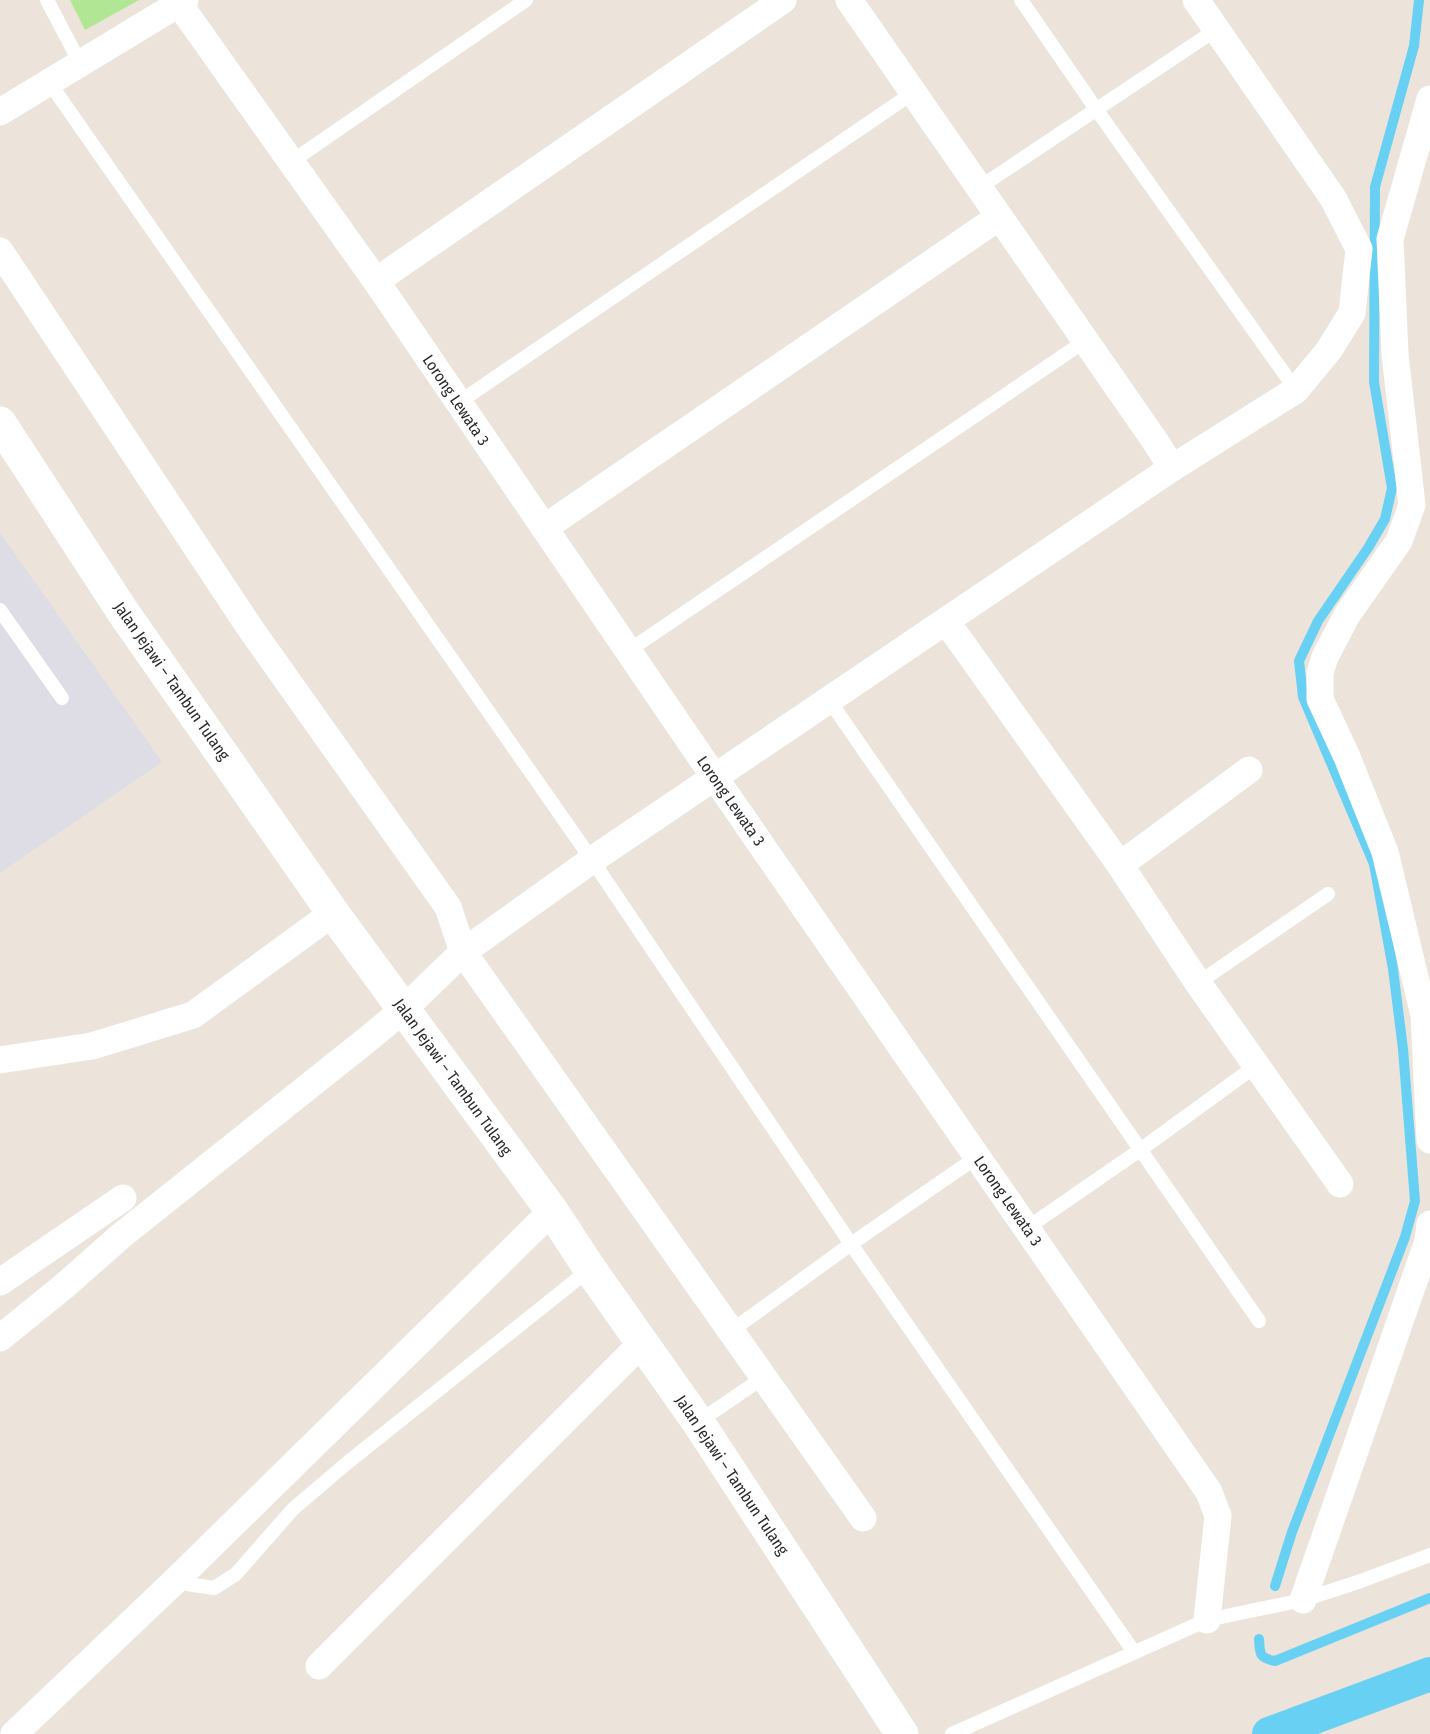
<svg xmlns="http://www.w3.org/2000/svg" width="1430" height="1734" viewBox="0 0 1430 1734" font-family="'Fira Sans Condensed',sans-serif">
<rect width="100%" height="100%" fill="#ece4da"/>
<path fill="#dedce4" d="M0,533L162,762L0,873Z"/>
<path fill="#b1e694" d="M70,0H139L85,30Z"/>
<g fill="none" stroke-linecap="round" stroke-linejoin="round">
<path stroke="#68d1f3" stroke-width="10" d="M1275,1586L1292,1532L1405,1237L1415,1201L1403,1049L1393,969L1374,864L1303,697L1299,661L1318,621L1368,548L1385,519L1392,488L1374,382L1375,187L1414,46L1419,0
M1259,1639C1260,1654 1259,1658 1275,1661L1430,1598"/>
<path stroke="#68d1f3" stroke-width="34" d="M1269,1734L1430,1674"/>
<path stroke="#fff" stroke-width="14" d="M47,0L80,63
M1021,0L1096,109L1296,390
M49,82L592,860L851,1244L1134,1652
M291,162L526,0
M980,187L1217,29
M458,403L914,92
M0,610L62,698
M628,651L1085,341
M829,700L1259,1321
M1198,983L1328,894
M1027,1228L1140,1150L1257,1065
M731,1331L851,1244L977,1157
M698,1422L764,1377
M174,1582L214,1588L236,1574L293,1509L347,1463L590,1269
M952,1734L1207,1620L1303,1600L1361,1581L1430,1555"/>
<path stroke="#fff" stroke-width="27" d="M849,0L1155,441L1172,468
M179,4L376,281L715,778L1209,1492L1218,1516L1207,1620
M1430,99L1390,239L1395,354L1412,505L1399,541L1347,615L1325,657L1320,673V699L1347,757L1385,852L1424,1015L1430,1140
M0,112L185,0
M0,251L250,628L448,907L463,952L863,1518
M376,281L783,0
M544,528L999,217
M946,621L1120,865L1198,983L1340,1184
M1120,865L1249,770
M0,1060L92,1046L193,1015L333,913
M0,1282L123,1198
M0,1338L63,1287L122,1235L368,1039L404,1009L463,952L592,860L1172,468L1296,390L1329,350L1352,313L1359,249L1333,198L1196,0
M1303,1600L1428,1241L1430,1224
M319,1666L642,1343
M14,1734L174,1582L552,1211"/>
<path stroke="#fff" stroke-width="33" d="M0,423L123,612L333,913L552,1211L590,1269L698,1422L902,1734"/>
</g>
<g text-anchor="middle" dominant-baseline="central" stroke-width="5" stroke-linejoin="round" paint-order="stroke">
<g font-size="16" fill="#292929" stroke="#fff">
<text transform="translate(456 400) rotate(56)">Lorong Lewata 3</text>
<text transform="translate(172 681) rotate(55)">Jalan Jejawi – Tambun Tulang</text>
<text transform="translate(731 801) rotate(55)">Lorong Lewata 3</text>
<text transform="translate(453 1077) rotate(54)">Jalan Jejawi – Tambun Tulang</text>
<text transform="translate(1008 1201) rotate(55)">Lorong Lewata 3</text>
<text transform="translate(732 1475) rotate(56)">Jalan Jejawi – Tambun Tulang</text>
</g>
</g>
</svg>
